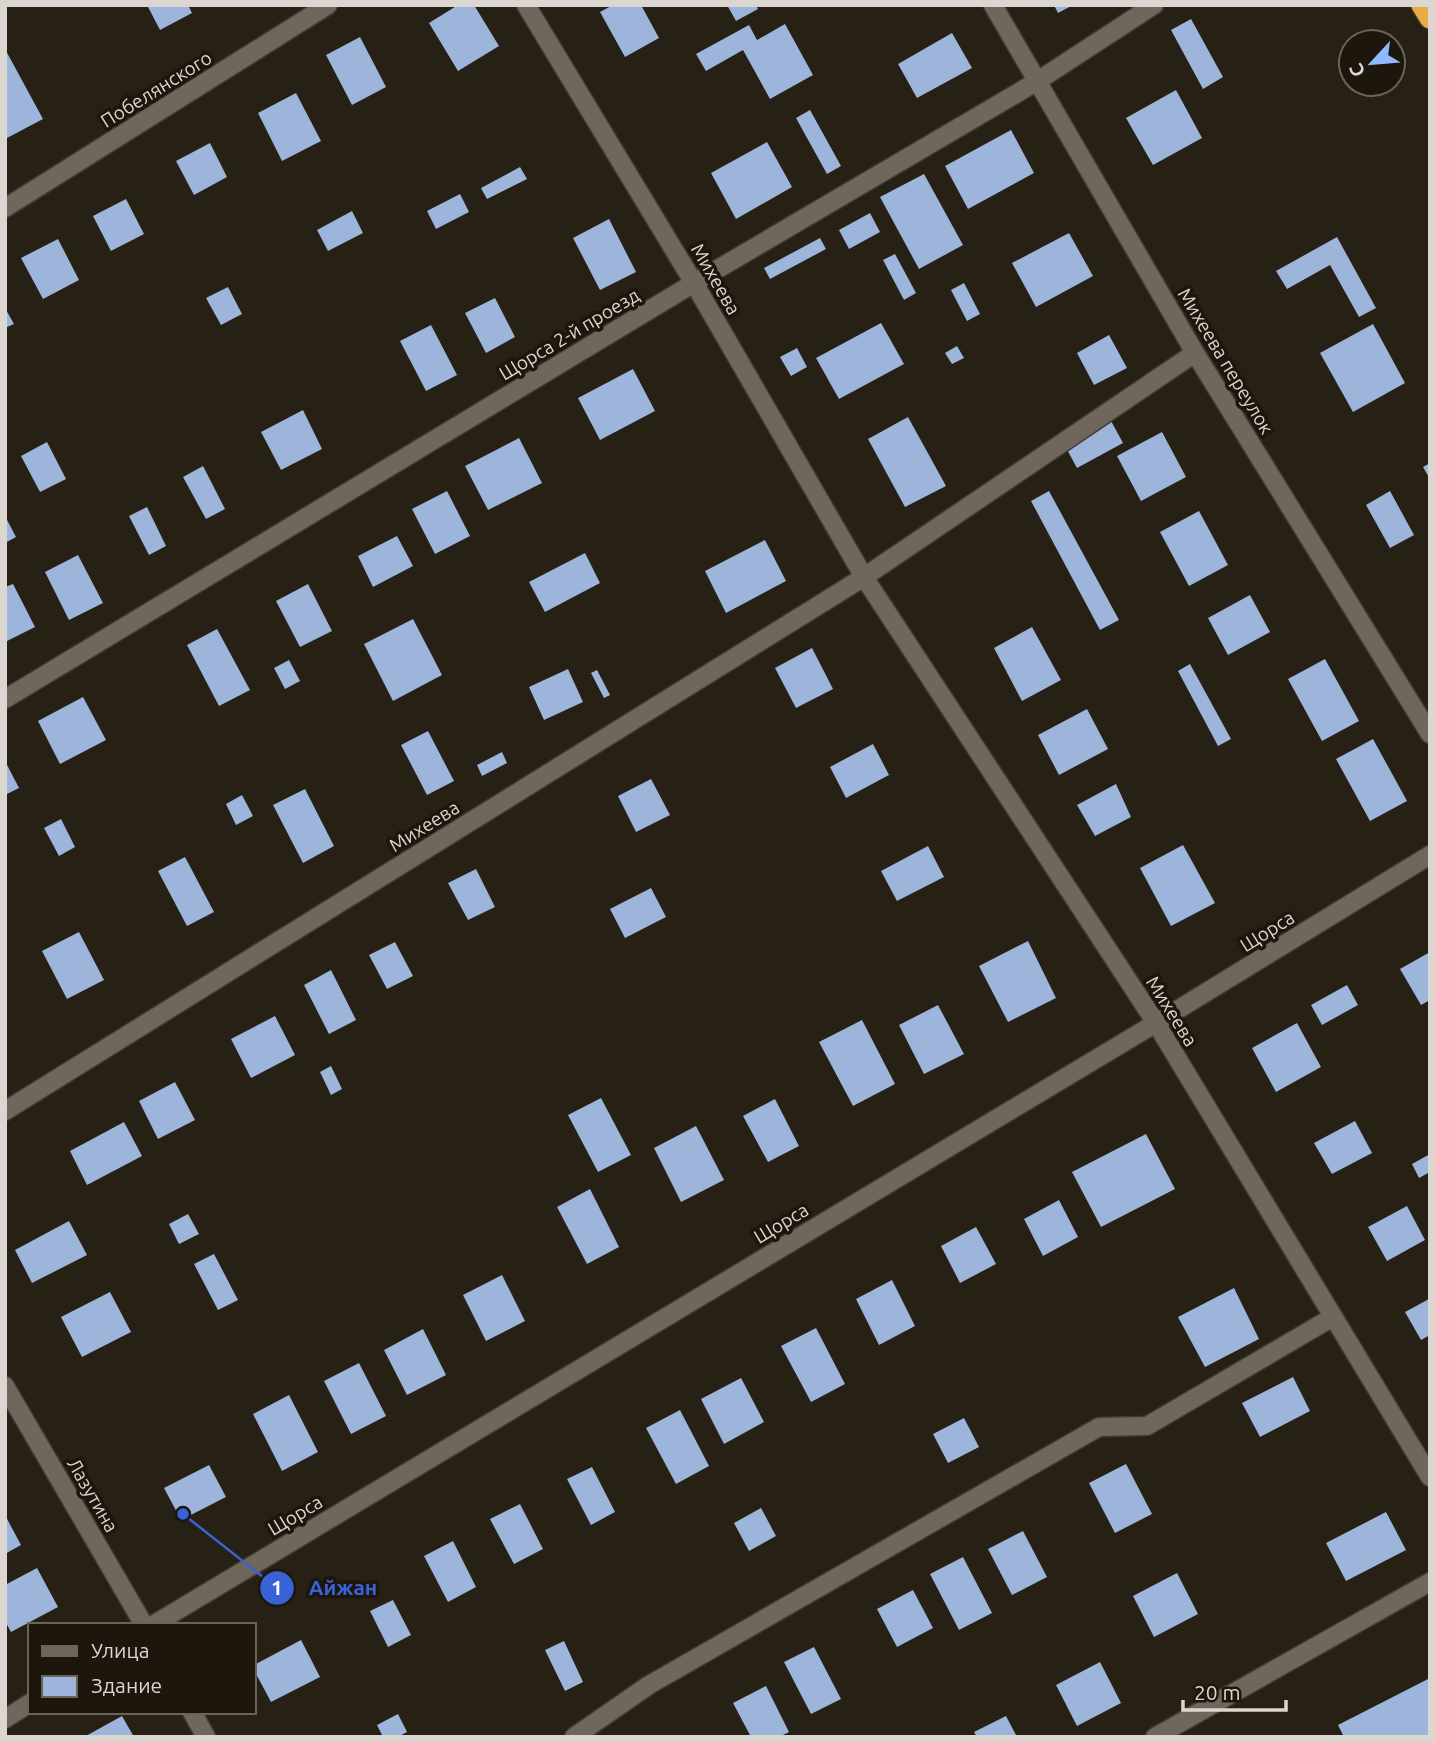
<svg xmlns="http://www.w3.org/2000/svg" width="1435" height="1742" viewBox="0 0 1435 1742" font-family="Ubuntu,sans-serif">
	<rect width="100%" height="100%" fill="#262015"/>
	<g fill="#9db4db">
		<polygon points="147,5 188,5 192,13 160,30"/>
		<polygon points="458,5 474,5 499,46 458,71 429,23"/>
		<polygon points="613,5 641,5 659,38 625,57 600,12"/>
		<polygon points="727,5 756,5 758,9 736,21"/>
		<polygon points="1054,5 1073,5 1058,13"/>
		<polygon points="1191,19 1223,77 1203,89 1171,30"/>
		<polygon points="785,24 813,75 770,99 743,50 706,71 696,54 749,25 757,40"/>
		<polygon points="952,33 972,68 917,98 898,64"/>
		<polygon points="360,37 386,87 352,105 326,55"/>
		<polygon points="5,49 43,119 7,138 5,134"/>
		<polygon points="1176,90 1202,138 1153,165 1126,118"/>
		<polygon points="296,93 321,141 282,161 258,113"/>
		<polygon points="810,110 841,166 827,174 796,118"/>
		<polygon points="1011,130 1034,173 968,209 945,166"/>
		<polygon points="767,142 792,187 736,219 711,173"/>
		<polygon points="210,143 227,177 194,195 176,161"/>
		<polygon points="520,167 527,179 487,199 481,188"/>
		<polygon points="924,174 963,245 919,269 880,197"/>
		<polygon points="460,194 469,212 436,229 427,211"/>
		<polygon points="126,199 144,234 111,251 93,216"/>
		<polygon points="352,211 363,233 328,251 317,230"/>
		<polygon points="870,213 880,232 849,249 839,230"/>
		<polygon points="609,219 636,272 600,290 573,238"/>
		<polygon points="1069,233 1093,276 1036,307 1012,263"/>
		<polygon points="1337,237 1376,308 1359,317 1330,265 1287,289 1276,271"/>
		<polygon points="820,238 826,249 770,279 764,268"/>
		<polygon points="58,239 79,280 43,299 21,258"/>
		<polygon points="895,254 916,293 904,300 883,260"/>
		<polygon points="964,283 980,314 967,321 951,290"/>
		<polygon points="228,287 242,314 221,325 206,298"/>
		<polygon points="495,298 515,337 486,353 465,313"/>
		<polygon points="5,308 14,324 5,328"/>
		<polygon points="881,323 904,364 839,399 816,358"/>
		<polygon points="1373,324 1405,383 1353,412 1320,353"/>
		<polygon points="431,325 457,375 426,391 400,341"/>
		<polygon points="1109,335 1127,368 1094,385 1077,353"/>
		<polygon points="957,346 964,358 952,364 945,353"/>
		<polygon points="797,348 807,367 791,376 780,357"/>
		<polygon points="633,369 655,411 600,440 578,398"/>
		<polygon points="303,410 322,449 281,470 261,432"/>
		<polygon points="908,417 946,486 905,507 868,439"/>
		<polygon points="1110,419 1123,443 1077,468 1064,444"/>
		<polygon points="1162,432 1186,477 1141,501 1117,456"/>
		<polygon points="519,438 542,483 488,510 465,466"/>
		<polygon points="47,442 66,479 40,492 21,456"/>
		<polygon points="1430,463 1430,479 1423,467"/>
		<polygon points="203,466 225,509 206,519 183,477"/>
		<polygon points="447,491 470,536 435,554 412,509"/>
		<polygon points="1049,491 1119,620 1100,630 1031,501"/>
		<polygon points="1390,491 1414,535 1390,548 1366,505"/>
		<polygon points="147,507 166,546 149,555 129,516"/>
		<polygon points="1199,511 1228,565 1189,586 1160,532"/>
		<polygon points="5,516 16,537 5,543"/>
		<polygon points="397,536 413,566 373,587 358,556"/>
		<polygon points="765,540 786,581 726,613 705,571"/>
		<polygon points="585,553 600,583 545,612 529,582"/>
		<polygon points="78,555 103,603 69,620 45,572"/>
		<polygon points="13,584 35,627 5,642 5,587"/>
		<polygon points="308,584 332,631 300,647 276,601"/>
		<polygon points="1250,595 1270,632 1228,655 1208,618"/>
		<polygon points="413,619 442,675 393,701 364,644"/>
		<polygon points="1032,627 1061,680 1022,701 994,648"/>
		<polygon points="217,629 250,690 219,706 187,645"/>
		<polygon points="812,648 833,689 796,708 775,668"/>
		<polygon points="1325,659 1359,721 1322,741 1288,679"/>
		<polygon points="289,660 300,681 285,689 274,668"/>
		<polygon points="1190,664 1231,739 1218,746 1178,671"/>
		<polygon points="568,669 583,702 544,720 529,687"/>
		<polygon points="597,670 610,695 604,698 591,673"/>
		<polygon points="83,697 106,740 60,764 38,721"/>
		<polygon points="1087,709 1108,749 1059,775 1038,735"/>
		<polygon points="428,731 454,781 427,795 401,745"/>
		<polygon points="1373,739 1407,801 1370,821 1336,759"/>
		<polygon points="873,744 889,775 846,798 830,767"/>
		<polygon points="502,752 507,763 482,776 477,765"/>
		<polygon points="5,761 19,788 5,795"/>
		<polygon points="651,779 670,815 636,832 618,796"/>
		<polygon points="1116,784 1131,817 1095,836 1077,805"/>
		<polygon points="305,789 334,846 303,863 273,805"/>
		<polygon points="242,795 253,816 236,825 226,804"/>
		<polygon points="61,819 75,847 59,856 44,828"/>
		<polygon points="1183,845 1215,903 1171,926 1140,868"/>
		<polygon points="928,846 944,877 897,901 881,871"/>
		<polygon points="185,857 214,912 187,926 158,871"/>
		<polygon points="476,869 495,907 468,920 448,883"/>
		<polygon points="651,888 666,917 625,938 610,909"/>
		<polygon points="79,932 104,980 67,999 42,951"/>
		<polygon points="1028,941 1056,998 1008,1022 979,966"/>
		<polygon points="395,942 413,976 387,989 369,955"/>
		<polygon points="1430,952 1430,1000 1421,1005 1400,969"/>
		<polygon points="331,970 356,1020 329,1034 304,985"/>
		<polygon points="1347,985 1358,1005 1322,1025 1311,1005"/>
		<polygon points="938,1005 964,1054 924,1074 899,1025"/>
		<polygon points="275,1016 295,1055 251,1078 231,1039"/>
		<polygon points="862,1020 895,1084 853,1106 819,1042"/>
		<polygon points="1297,1023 1321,1067 1276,1092 1252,1048"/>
		<polygon points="331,1066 342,1089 331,1095 320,1072"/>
		<polygon points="175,1082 195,1120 158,1139 139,1101"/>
		<polygon points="601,1098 631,1155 598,1172 568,1115"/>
		<polygon points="775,1099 799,1146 768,1162 743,1116"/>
		<polygon points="1355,1121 1372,1153 1332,1174 1314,1143"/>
		<polygon points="124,1122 142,1156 87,1185 70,1151"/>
		<polygon points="696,1126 724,1180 681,1202 654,1148"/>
		<polygon points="1146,1134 1175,1189 1101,1227 1072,1172"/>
		<polygon points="1430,1154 1430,1172 1419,1178 1412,1164"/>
		<polygon points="590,1189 619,1247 587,1264 557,1207"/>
		<polygon points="1059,1200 1078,1237 1043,1256 1024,1219"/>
		<polygon points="1407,1206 1425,1240 1387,1261 1368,1227"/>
		<polygon points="188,1214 199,1234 179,1244 169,1224"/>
		<polygon points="69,1221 87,1255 32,1283 15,1250"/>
		<polygon points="976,1227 996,1264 960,1283 941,1246"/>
		<polygon points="214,1254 238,1300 218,1310 194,1264"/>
		<polygon points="502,1275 525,1321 486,1341 463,1295"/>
		<polygon points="892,1280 915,1326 879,1345 856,1299"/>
		<polygon points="1234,1288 1259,1339 1205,1367 1178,1317"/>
		<polygon points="110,1292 131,1332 82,1357 61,1317"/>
		<polygon points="1429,1299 1430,1335 1421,1340 1405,1312"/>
		<polygon points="816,1328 845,1384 811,1402 781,1346"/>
		<polygon points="423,1329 446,1375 407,1395 384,1350"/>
		<polygon points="359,1363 386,1416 351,1434 324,1381"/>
		<polygon points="1293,1377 1310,1411 1260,1437 1242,1403"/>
		<polygon points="741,1378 764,1422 724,1444 701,1399"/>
		<polygon points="289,1395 318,1452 282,1471 253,1414"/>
		<polygon points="680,1410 709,1466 676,1484 646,1428"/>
		<polygon points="964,1418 979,1447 948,1463 933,1434"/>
		<polygon points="1126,1464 1152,1514 1115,1533 1089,1483"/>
		<polygon points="209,1465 226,1497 181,1520 164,1488"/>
		<polygon points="592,1467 615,1512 591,1525 567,1479"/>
		<polygon points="520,1504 543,1549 514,1564 490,1519"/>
		<polygon points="761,1508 776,1536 749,1551 734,1523"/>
		<polygon points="1386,1512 1406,1550 1346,1581 1326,1543"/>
		<polygon points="5,1515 21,1545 5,1554"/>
		<polygon points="1023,1531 1047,1577 1012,1595 988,1549"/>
		<polygon points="453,1541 476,1587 448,1602 424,1556"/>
		<polygon points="963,1557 992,1613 959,1630 930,1574"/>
		<polygon points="37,1568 58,1607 11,1632 5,1621 5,1585"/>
		<polygon points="1177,1573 1198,1614 1154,1637 1133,1596"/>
		<polygon points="913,1590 933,1628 897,1647 877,1609"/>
		<polygon points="393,1600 411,1635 388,1647 370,1611"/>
		<polygon points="301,1640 320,1677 271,1702 254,1670 254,1665"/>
		<polygon points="564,1641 583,1682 565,1691 545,1650"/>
		<polygon points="814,1647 841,1699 811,1714 784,1662"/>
		<polygon points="1100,1662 1121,1703 1077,1726 1056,1685"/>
		<polygon points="1430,1678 1430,1737 1344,1737 1338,1725"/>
		<polygon points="766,1686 789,1732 779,1737 751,1737 733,1703"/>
		<polygon points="398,1714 407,1732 398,1737 383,1737 377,1725"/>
		<polygon points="122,1716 134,1737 84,1737"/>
		<polygon points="1006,1716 1017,1737 977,1737 974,1732"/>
	</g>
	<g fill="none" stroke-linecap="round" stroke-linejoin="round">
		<defs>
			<g id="lane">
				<polyline points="864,577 1195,353"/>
				<polyline points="574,1737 649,1685 1099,1427 1147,1426 1333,1317"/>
			</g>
			<g id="street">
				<polyline points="526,5 694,283 864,577 1156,1023 1430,1477"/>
				<polyline points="993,5 1195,353 1430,734"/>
				<polyline points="5,208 328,5"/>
				<polyline points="5,699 694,283 1036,82 1154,5"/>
				<polyline points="5,1111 864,577"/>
				<polyline points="5,1386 144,1625"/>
				<polyline points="153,1625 1156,1023 1430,855"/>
				<polyline points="192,1712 206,1737"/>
				<polyline points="5,1719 30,1703"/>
				<polyline points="1155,1737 1430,1582"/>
			</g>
			<polyline id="highway" points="1422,5 1430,18"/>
		</defs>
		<use href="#lane" stroke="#403a33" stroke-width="21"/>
		<use href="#street" stroke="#403a33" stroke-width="21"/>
		<use href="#highway" stroke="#403a33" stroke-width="24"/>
		<use href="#lane" stroke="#6f675b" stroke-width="18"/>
		<use href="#street" stroke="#6f675b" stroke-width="18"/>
		<use href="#highway" stroke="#e7ad43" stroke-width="21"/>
	</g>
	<g text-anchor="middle" stroke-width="7" stroke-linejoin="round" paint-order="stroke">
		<g font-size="19" fill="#dbd6cf" stroke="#1d160c">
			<text transform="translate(156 89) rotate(-32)" y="7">Побелянского</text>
			<text transform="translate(716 279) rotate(60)" y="7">Михеева</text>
			<text transform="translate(569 334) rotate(-31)" y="7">Щорса 2-й проезд</text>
			<text transform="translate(1226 361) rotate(59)" y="7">Михеева переулок</text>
			<text transform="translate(424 826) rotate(-32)" y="7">Михеева</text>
			<text transform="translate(1267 931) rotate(-32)" y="7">Щорса</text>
			<text transform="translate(1172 1011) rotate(58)" y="7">Михеева</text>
			<text transform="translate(781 1223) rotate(-31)" y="7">Щорса</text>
			<text transform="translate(93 1495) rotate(60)" y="7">Лазутина</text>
			<text transform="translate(295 1515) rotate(-31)" y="7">Щорса</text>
		</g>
	</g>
	<path fill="none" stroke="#3a62d7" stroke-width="2.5" d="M183 1514L277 1588"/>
	<g fill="#3a62d7" stroke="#1d160c" stroke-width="2.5">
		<circle cx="183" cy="1514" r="7"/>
		<circle cx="277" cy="1588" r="18"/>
	</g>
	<g font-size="21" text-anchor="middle" font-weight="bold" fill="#fff">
		<text x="277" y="1595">1</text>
	</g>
	<g font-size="21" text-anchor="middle" font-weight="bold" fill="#3a62d7" stroke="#1d160c" stroke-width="7" stroke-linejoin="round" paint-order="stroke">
		<text x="343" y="1595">Айжан</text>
	</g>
	<rect width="1435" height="1742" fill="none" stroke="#dbd6cf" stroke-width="14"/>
	<rect x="28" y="1623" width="228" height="91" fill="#1d160c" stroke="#69635a" stroke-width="2"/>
	<rect x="42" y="1646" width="35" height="10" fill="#6f675b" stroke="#69635a" stroke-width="2"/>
	<text x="91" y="1658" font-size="21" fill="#dbd6cf">Улица</text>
	<rect x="42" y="1676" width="35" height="21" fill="#9db4db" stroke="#69635a" stroke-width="2"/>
	<text x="91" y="1693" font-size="21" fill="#dbd6cf">Здание</text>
	<g transform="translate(1372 63) rotate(244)"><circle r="33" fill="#1d160c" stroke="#69635a" stroke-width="2"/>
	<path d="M0-5L12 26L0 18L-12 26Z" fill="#90b8fd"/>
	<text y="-10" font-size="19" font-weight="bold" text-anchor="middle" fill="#dbd6cf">С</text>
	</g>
	<path d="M1183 1700v10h103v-10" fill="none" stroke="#dbd6cf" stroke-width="3.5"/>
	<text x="1194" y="1700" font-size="21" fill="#dbd6cf" stroke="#1d160c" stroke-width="5" paint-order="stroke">20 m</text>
</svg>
